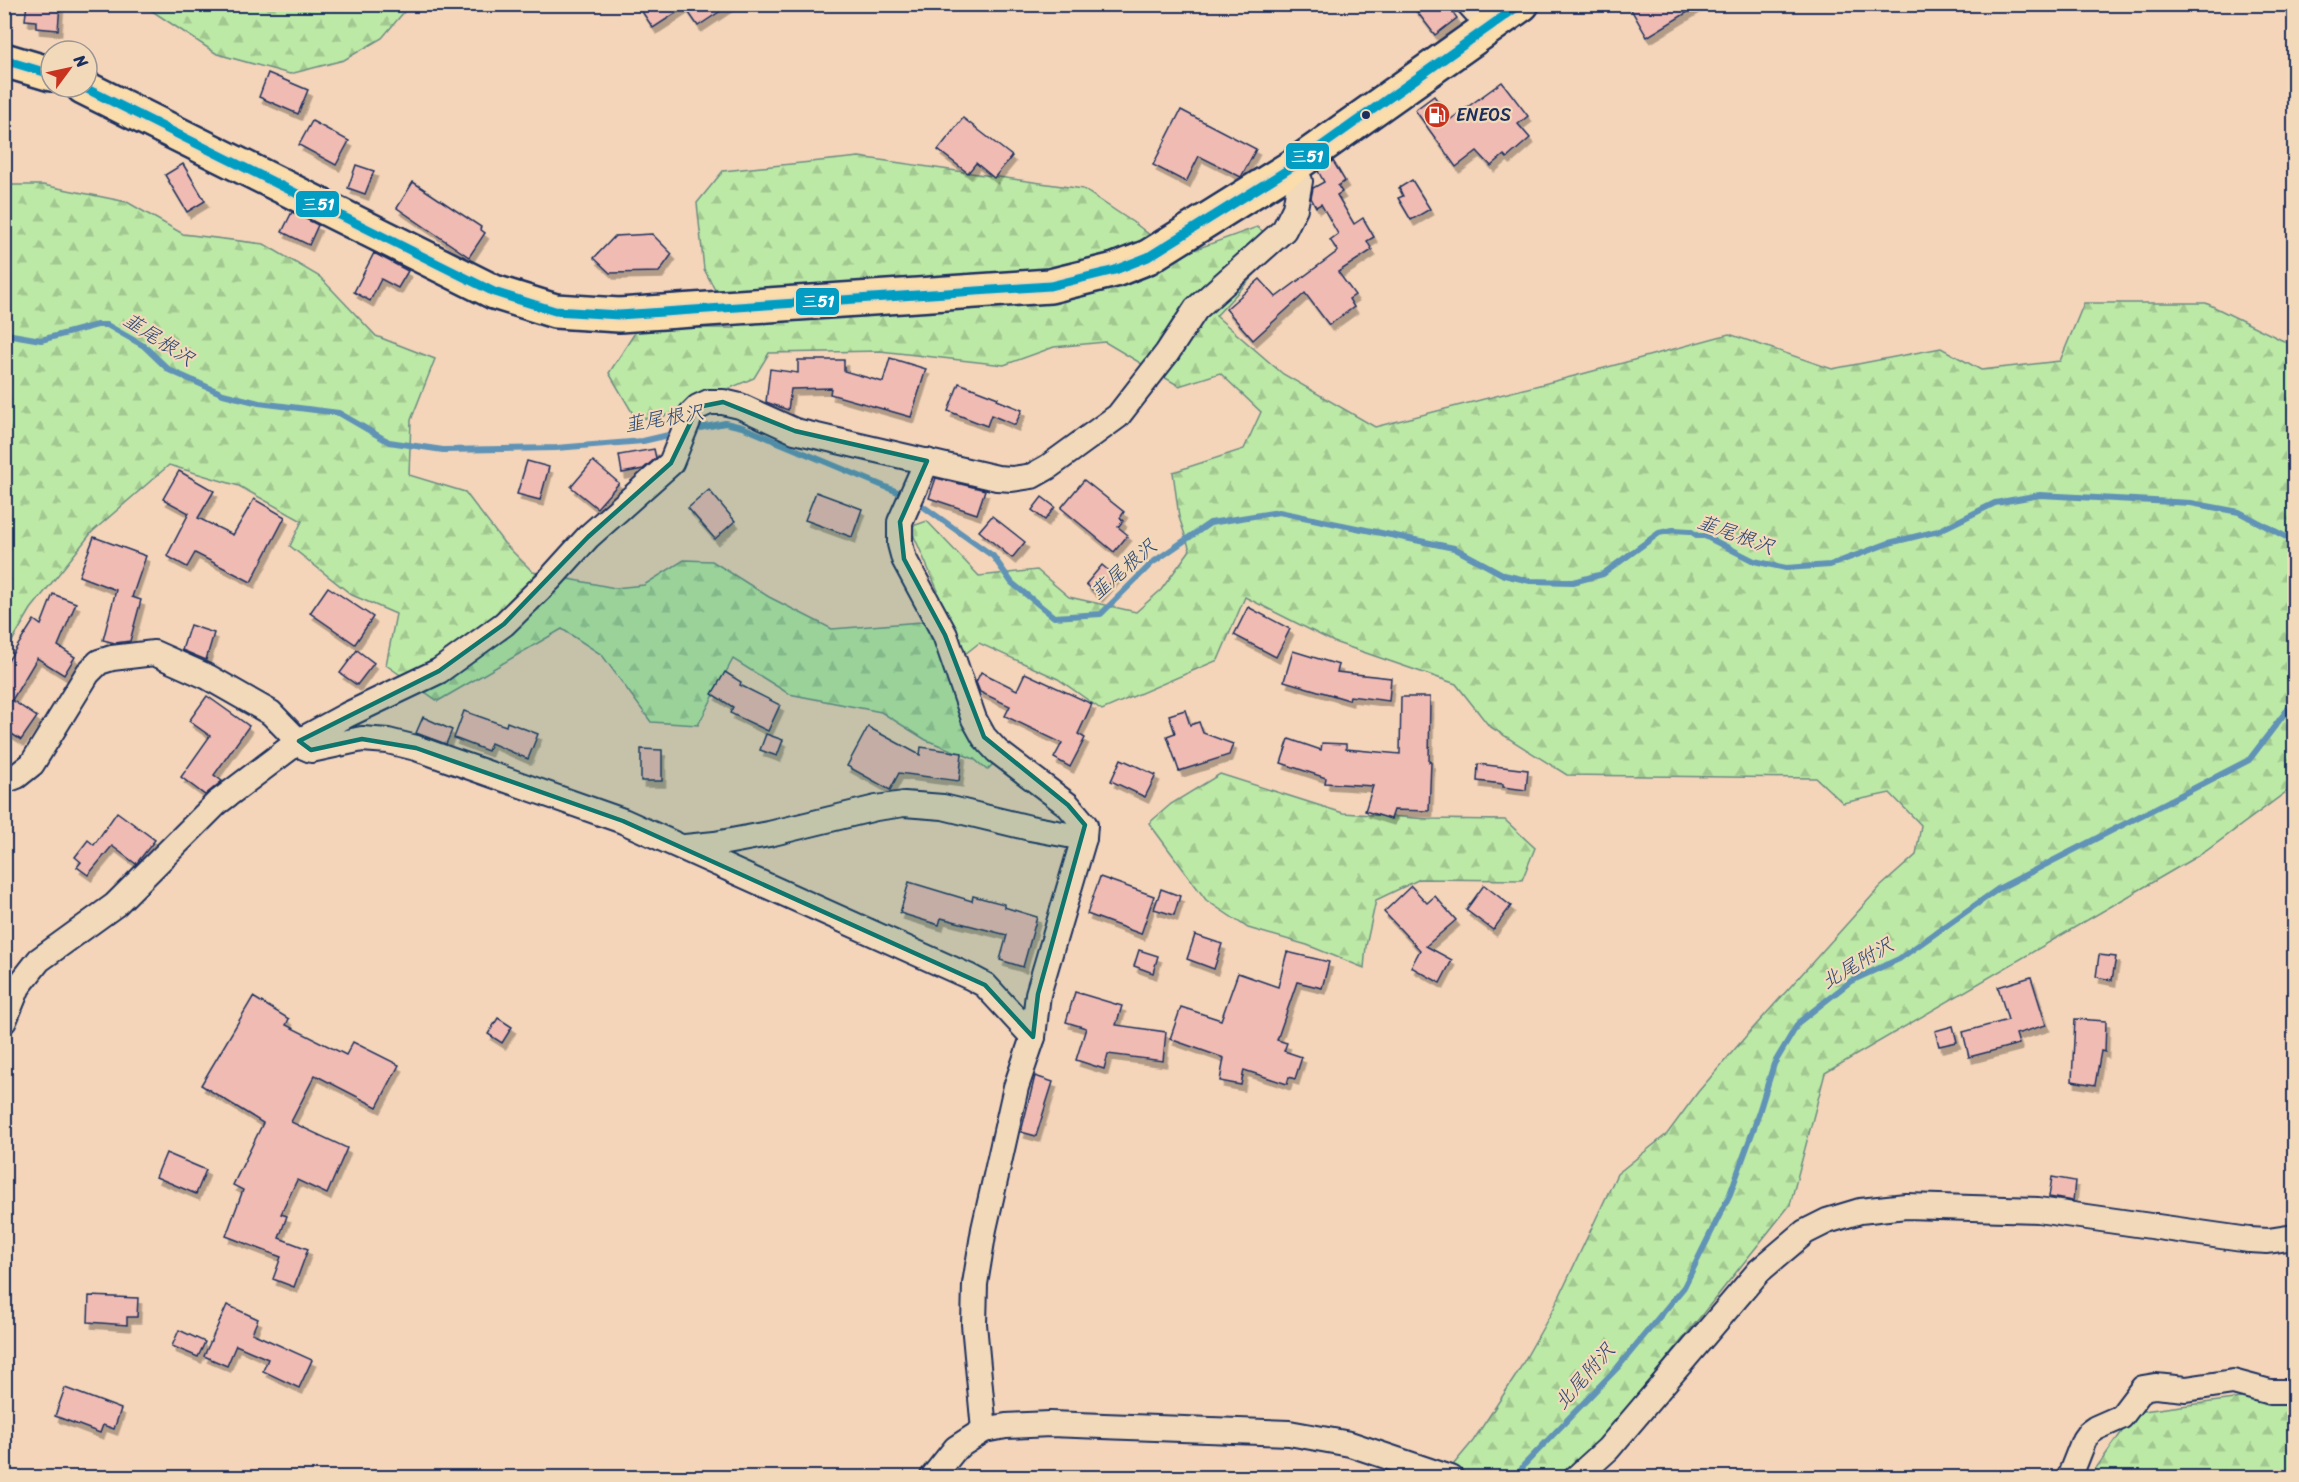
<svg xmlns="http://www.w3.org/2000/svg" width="2299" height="1482" viewBox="0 0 2299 1482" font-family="Sriracha,'Klee One',sans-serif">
	<defs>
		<pattern id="forest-firs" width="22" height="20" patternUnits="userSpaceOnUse" patternTransform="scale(1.5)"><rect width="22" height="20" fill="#bde9a6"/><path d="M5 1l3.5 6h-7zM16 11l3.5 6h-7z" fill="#a2c891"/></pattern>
		<filter id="shadow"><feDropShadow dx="3.5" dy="6" stdDeviation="0" flood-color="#0004"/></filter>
	</defs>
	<rect width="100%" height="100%" fill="#f4d5b9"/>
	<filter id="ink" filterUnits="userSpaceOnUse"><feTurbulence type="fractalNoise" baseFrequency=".0167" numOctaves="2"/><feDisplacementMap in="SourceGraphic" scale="12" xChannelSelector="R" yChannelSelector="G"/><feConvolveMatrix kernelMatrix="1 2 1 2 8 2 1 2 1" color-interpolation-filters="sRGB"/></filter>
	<g filter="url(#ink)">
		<g fill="url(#forest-firs)" stroke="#6c8c82" stroke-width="1.5">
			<polygon points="404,5 404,12 382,38 344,60 290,74 217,54 143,5"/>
			<polygon points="859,157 1083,189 1137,225 1177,256 1257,227 1282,245 1216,316 1283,374 1375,427 1586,373 1729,334 1832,369 1941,348 1981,370 2060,361 2084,303 2206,303 2294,346 2294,786 2206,851 1825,1073 1790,1205 1572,1477 1443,1477 1473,1441 1515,1377 1554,1308 1617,1174 1667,1134 1698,1092 1747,1035 1880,887 1916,855 1921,825 1890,793 1843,803 1816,778 1567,775 1489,726 1456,684 1334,642 1245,597 1218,660 1102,710 1058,679 979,643 946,669 993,764 987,770 974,759 926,740 881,712 789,694 733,659 698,725 651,722 602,655 562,629 438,701 386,665 396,614 352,595 290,546 302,521 239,486 169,465 92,532 31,609 5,653 5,185 43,185 127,202 183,234 264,244 320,277 376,336 435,359 411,420 409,475 465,492 504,543 533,572 615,588 644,585 684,560 712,561 769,597 832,629 921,622 938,591 910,527 927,521 979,576 1037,570 1069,597 1136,612 1161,590 1190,550 1179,517 1173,472 1244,449 1261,412 1220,373 1179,386 1105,342 1054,347 1004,365 880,351 769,353 754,378 662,417 636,419 609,373 638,328 735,328 704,269 697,203 723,171"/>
			<polygon points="1220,774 1343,813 1429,819 1505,820 1535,848 1522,880 1420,879 1376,900 1366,946 1364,968 1307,945 1248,928 1206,900 1149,823 1171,804"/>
			<polygon points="2294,1391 2294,1477 2089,1478 2136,1412"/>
		</g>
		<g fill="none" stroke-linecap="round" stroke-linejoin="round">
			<g stroke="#6093b6" stroke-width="6">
				<polyline points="4,332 12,335 41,340 97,325 107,325 144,346 169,370 223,394 259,403 339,413 389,442 443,450 556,448 643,441 677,433"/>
				<polyline points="690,430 725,423 742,427 905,495"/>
				<polyline points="914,500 993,556 1012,583 1054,617 1101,614 1152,563 1210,523 1279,512 1454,548 1504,575 1530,581 1573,582 1603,574 1659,533 1673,530 1690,531 1698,536 1705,536 1754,561 1786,568 1830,565 1889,543 1938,531 1995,503 2040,495 2191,503 2239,512 2294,541"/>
				<polyline points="1517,1478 1524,1465 1618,1367 1684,1287 1730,1194 1755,1125 1774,1064 1799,1022 1851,981 1899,959 1998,889 2249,760 2294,701"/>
			</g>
		</g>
		<g fill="#f0bbb2" stroke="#1b2f5e" stroke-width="1.5" filter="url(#shadow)">
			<polygon points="27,4 60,4 58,30 36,28 36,21 25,20"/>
			<polygon points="637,4 731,4 698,26 685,7 653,28"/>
			<polygon points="1411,4 1447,4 1457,18 1435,35"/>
			<polygon points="1628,4 1701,4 1647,37"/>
			<polygon points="268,73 308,90 298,114 259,97"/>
			<polygon points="1502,82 1528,116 1518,124 1530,138 1507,158 1504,155 1491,166 1477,151 1456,167 1415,110 1434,96 1451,119"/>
			<polygon points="1181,110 1256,149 1241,177 1199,156 1186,182 1153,165"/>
			<polygon points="963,118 1012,156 994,178 976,163 968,173 938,150"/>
			<polygon points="312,121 349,141 336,165 299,145"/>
			<polygon points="1333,161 1345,181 1338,186 1342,192 1337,195 1354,224 1363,218 1374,237 1367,241 1372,250 1338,272 1355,295 1349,299 1354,307 1329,325 1305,293 1253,340 1226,309 1260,279 1276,297 1338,251 1330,240 1338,234 1321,204 1316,207 1311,198 1313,188 1324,182 1318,171"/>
			<polygon points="183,164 205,201 187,212 165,175"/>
			<polygon points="356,165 374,171 365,194 348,188"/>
			<polygon points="1412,180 1430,209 1411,220 1398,198 1403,196 1399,188"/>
			<polygon points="413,182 481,227 480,229 485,233 469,257 397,208"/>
			<polygon points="292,212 318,225 309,245 282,232"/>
			<polygon points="652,234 672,254 659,272 610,273 594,258 615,236"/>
			<polygon points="374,253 408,271 398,288 381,279 370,301 354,292"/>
			<polygon points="890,358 926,369 911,417 830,394 831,388 791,389 788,410 766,402 770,369 798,373 798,360 844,360 844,371 883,382"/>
			<polygon points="959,383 998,398 997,400 1022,410 1015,425 991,415 987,426 948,411"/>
			<polygon points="654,449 656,458 643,469 622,473 619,455"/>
			<polygon points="527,461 549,467 540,500 517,494"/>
			<polygon points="593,461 619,483 597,508 571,487"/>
			<polygon points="179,471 214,491 198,518 233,535 254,499 285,517 251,582 195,553 187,567 167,556 189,513 163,499"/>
			<polygon points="936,478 985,490 977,514 929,498"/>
			<polygon points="1084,480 1124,512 1120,518 1123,521 1118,527 1128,535 1114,552 1061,508"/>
			<polygon points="709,490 735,521 715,539 688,508"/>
			<polygon points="816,492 862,509 852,537 805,520"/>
			<polygon points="1042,497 1055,507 1045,520 1032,510"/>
			<polygon points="992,516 1025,542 1012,558 979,531"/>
			<polygon points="94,537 146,556 132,597 141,600 130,641 115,643 103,640 116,590 79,576"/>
			<polygon points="1102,565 1116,577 1099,596 1086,584"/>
			<polygon points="328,587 373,617 355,644 310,613"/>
			<polygon points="53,594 76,603 58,646 75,657 64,675 37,658 12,700 37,717 21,740 4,729 4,667 34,620 41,625"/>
			<polygon points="1248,607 1290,629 1276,657 1234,635"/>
			<polygon points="190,625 214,633 206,660 182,650"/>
			<polygon points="357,650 374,663 357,685 340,673"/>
			<polygon points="1293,651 1339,665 1337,672 1391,678 1389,701 1350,696 1349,700 1284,681"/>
			<polygon points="725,672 741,682 740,685 780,705 768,731 730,713 733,707 712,694"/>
			<polygon points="981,672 1017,690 1025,673 1092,704 1078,734 1085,738 1070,767 1054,758 1062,743 1005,716 1010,706 980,692 976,682"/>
			<polygon points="207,696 249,726 214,775 222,781 205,795 181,777 210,736 189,721"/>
			<polygon points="1401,697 1430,697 1429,762 1431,762 1429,811 1394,810 1391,819 1365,811 1373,786 1325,783 1326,778 1281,763 1289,739 1321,750 1322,743 1346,744 1346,749 1400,754"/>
			<polygon points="1185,710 1190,725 1199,722 1203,733 1233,744 1229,755 1179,771 1167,736 1175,733 1169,715"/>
			<polygon points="464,711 506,726 507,722 538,734 528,759 491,743 488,751 454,738"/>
			<polygon points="423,717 452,730 446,744 416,733"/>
			<polygon points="868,727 920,755 921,747 962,753 959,781 899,773 890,790 847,766"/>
			<polygon points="766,734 783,740 777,756 760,750"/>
			<polygon points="641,749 662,750 662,781 641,781"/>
			<polygon points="1121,759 1156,775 1145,797 1111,781"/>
			<polygon points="1478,764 1528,770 1526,790 1503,787 1503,784 1477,781"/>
			<polygon points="117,812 155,840 136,864 112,846 88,875 77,867 81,862 75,857 88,840 94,845"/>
			<polygon points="1100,877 1154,896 1141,934 1087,914"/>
			<polygon points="909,882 972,901 973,896 1004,904 1004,907 1037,917 1023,967 1000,960 1007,935 941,918 939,925 900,913"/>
			<polygon points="1484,885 1511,906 1493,930 1466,910"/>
			<polygon points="1411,886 1427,903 1435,896 1456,920 1426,946 1452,960 1440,983 1411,967 1420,950 1384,912"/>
			<polygon points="1161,889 1180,896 1174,915 1154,909"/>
			<polygon points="1195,935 1222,944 1214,969 1187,959"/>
			<polygon points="1139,950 1158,956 1153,973 1134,966"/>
			<polygon points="1287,952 1329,962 1322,988 1297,982 1277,1040 1287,1043 1284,1051 1302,1057 1295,1079 1289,1077 1287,1084 1244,1070 1241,1085 1220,1081 1224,1058 1170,1039 1181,1007 1221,1020 1238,973 1278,987"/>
			<polygon points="2099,955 2116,957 2112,980 2096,977"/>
			<polygon points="2031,977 2046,1025 2016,1034 2019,1044 1969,1057 1963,1032 2008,1020 1998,987"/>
			<polygon points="1075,992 1122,1006 1116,1025 1166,1032 1163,1061 1108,1054 1104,1069 1076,1060 1086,1028 1066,1022"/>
			<polygon points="253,997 289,1019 286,1025 346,1055 353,1042 399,1065 377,1107 315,1075 291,1122 347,1148 327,1194 297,1180 281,1214 287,1216 279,1238 308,1249 294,1287 273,1279 281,1257 226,1236 243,1190 233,1185 263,1123 201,1085"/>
			<polygon points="498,1018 512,1027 502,1043 488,1034"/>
			<polygon points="2075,1019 2106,1021 2105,1052 2101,1051 2095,1085 2072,1081"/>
			<polygon points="1953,1026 1957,1042 1939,1046 1935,1031"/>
			<polygon points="1035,1076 1053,1082 1036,1136 1021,1132"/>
			<polygon points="166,1153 206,1170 196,1194 156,1177"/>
			<polygon points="2052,1177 2075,1181 2073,1201 2049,1197"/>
			<polygon points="89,1296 138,1298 137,1317 127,1317 127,1325 88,1322"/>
			<polygon points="227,1305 258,1319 252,1333 312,1360 299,1388 263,1371 268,1359 236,1345 227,1366 204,1356"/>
			<polygon points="179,1330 205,1342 198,1357 172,1346"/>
			<polygon points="65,1388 121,1409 114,1429 103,1425 100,1433 55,1416"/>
		</g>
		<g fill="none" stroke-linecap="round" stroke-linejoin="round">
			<defs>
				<g id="minor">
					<polyline points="1469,4 1490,27"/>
					<polyline points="927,461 900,522 900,544 904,559 945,635 974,719 984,737 997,751 1068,805 1085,825 1084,838 1038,994 1033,1037 1016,1087 984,1229 975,1284 974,1324 984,1430"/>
					<polyline points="4,781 17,776 32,764 88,673 99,662 112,658 154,653 208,677 271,713 304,747 311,750 362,739 388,741 416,748 623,821 970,977 985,985 1033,1037"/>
					<polyline points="685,847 715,844 769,834 876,808 904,804 943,807 1030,828 1084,838"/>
					<polyline points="4,1021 18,987 39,960 115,905 217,803 299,741 347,715 439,671 504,624 550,579 588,537 671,463 691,414 698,407 709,402 723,402 740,406 795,431 997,478 1012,479 1032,476 1048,467 1118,416 1167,353 1196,309 1284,230 1295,208 1300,181 1292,167"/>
					<polyline points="932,1478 956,1448 984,1430 1006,1426 1050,1424 1289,1433 1350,1444 1451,1478"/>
					<polyline points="1576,1478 1608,1449 1759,1271 1805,1232 1827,1221 1860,1211 1906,1206 2038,1210 2249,1240 2268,1241 2294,1237"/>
					<polyline points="2069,1478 2084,1440 2089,1433 2096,1428 2121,1417 2143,1388 2155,1386 2186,1389 2233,1382 2270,1392 2294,1392"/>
				</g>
				<g id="trunk">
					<polyline points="4,60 51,74"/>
					<polyline points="83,87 494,292 555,311 619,315 1050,286 1115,270 1148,257 1292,167 1522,4"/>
				</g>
			</defs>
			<use href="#minor" stroke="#1b2f5e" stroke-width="28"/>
			<use href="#trunk" stroke="#1b2f5e" stroke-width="38"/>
			<use href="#minor" stroke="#f1d9b9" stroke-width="24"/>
			<use href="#trunk" stroke="#faddab" stroke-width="33"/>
			<defs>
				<g id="bus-1">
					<polyline points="4,60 51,74"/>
					<polyline points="83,87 494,292 555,311 619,315 1050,286 1115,270 1148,257 1292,167 1521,4"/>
				</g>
			</defs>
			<use href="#bus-1" stroke="#f1d9b9" stroke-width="14"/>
			<use href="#bus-1" stroke="#039dc3" stroke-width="9"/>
		</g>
	</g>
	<path fill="#0f766e" fill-opacity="0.2" stroke="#0f766e" stroke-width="4.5" stroke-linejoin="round" d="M 723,402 L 795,431 L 927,461 L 900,522 L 904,559 L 945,635 L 984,737 L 1068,805 L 1085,825 L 1038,994 L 1033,1037 L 985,985 L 623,821 L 416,748 L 362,739 L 311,750 L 299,741 L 439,671 L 504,624 L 588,537 L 671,463 L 698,407 Z"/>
	<defs>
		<symbol id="fuel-disc" viewBox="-11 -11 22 22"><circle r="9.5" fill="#c8321e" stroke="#f1d9b9"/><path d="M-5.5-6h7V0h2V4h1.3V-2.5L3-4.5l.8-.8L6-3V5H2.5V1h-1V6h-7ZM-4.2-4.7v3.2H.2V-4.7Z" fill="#fff"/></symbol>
	</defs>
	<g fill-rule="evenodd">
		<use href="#fuel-disc" x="1422" y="100" width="30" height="30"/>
	</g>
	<circle fill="#1b2f5e" stroke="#f1d9b9" stroke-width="2" cx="1366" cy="115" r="5"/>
	<g text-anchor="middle" stroke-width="4.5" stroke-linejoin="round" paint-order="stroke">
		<g font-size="18" fill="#1b2f5e" stroke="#f1d9b9" text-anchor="start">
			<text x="1456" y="121">ENEOS</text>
		</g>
		<g font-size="20" font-style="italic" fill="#2c4874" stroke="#f1d9b9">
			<text transform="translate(159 339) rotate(33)" y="7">韮尾根沢</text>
			<text transform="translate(664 418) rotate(-10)" y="7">韮尾根沢</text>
			<text transform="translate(1736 534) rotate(20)" y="7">韮尾根沢</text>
			<text transform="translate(1123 569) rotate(-41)" y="7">韮尾根沢</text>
			<text transform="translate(1857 963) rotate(-31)" y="7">北尾附沢</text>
			<text transform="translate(1584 1376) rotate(-49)" y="7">北尾附沢</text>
		</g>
	</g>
	<g stroke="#f1d9b9" stroke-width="2">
		<rect x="1285" y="142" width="45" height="28" rx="6" fill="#039dc3"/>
		<rect x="295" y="190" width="45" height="28" rx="6" fill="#039dc3"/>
		<rect x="795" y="287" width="45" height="29" rx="6" fill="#039dc3"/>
	</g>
	<g font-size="16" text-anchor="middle" font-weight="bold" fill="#fff">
		<text x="1307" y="162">三51</text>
		<text x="318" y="210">三51</text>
		<text x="818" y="307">三51</text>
	</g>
	<rect width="2299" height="1482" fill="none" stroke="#f1d9b9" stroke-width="24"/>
	<rect x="12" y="12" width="2275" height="1458" fill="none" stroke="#1b2f5e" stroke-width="2" filter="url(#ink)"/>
	<g transform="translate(69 69) rotate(57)"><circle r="28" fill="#f1d9b9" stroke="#9b9595" stroke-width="1.5"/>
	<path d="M0-4.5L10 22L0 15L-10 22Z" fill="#c8321e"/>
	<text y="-9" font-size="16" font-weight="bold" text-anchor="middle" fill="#1b2f5e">N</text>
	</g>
</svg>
